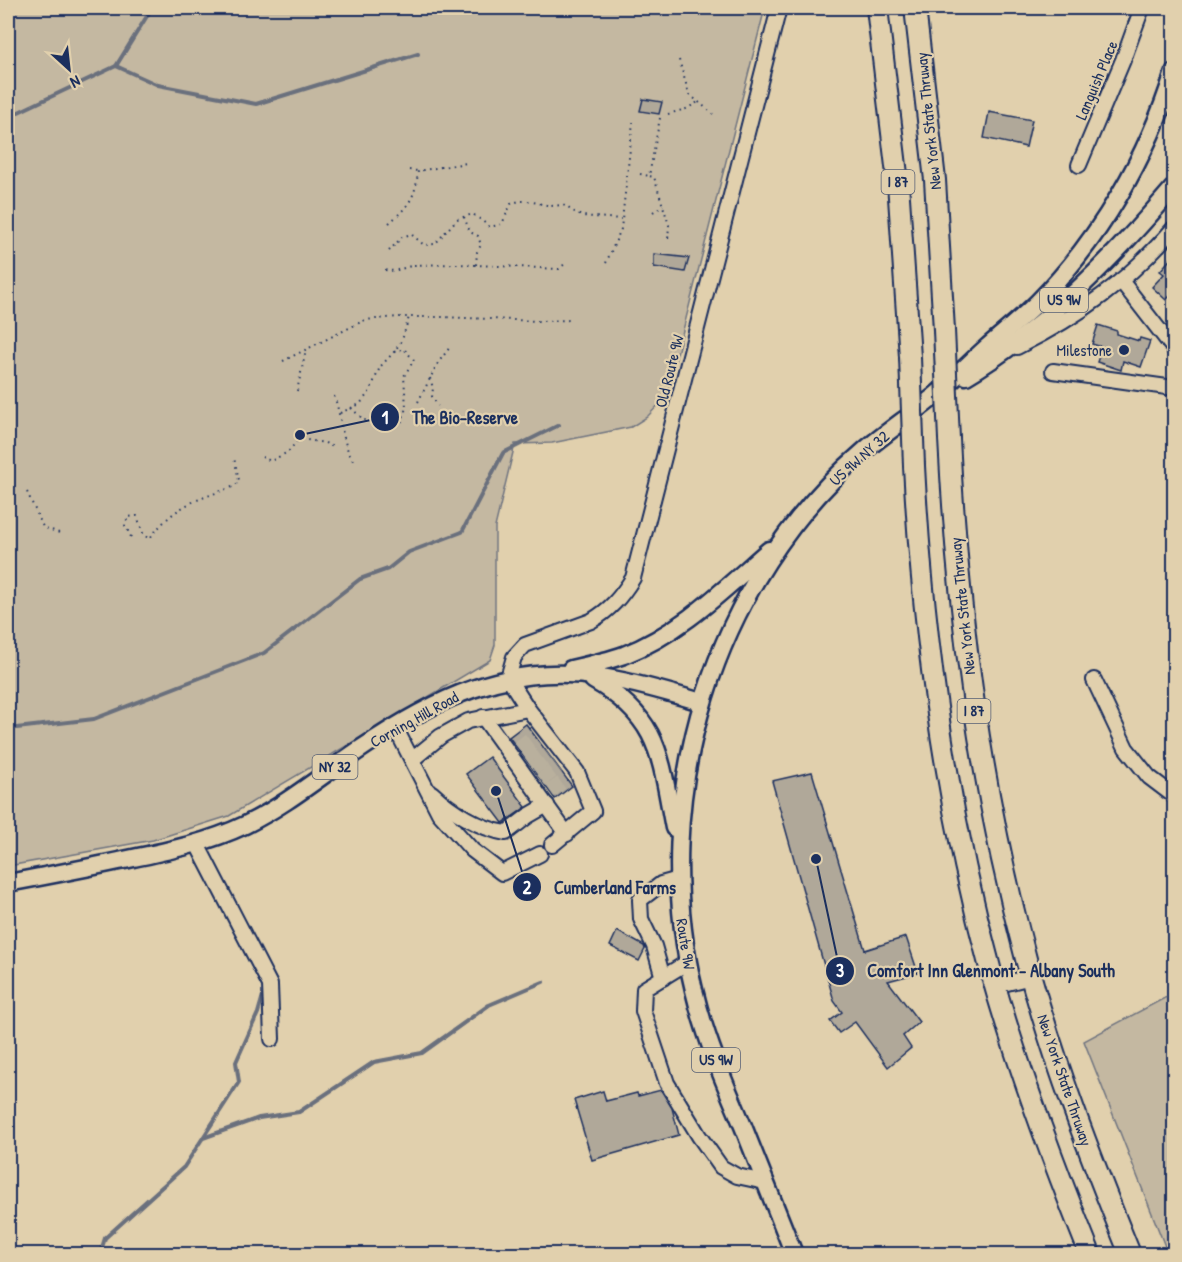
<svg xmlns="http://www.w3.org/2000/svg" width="1182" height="1262" viewBox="0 0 1182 1262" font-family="'Patrick Hand',sans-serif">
	<rect width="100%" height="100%" fill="#e1d0ad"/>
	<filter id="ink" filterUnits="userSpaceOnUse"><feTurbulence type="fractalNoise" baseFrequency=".0167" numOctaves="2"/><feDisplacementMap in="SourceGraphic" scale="12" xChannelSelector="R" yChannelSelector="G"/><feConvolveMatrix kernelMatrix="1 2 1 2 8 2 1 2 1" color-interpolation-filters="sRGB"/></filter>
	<g filter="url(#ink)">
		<g fill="#c4b8a1" stroke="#707480" stroke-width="1.5">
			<polygon points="8,8 765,8 666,397 647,417 631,427 552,443 515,444 495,527 495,645 490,660 229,816 153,840 8,866"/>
			<polygon points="1174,993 1174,1254 1168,1254 1084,1041"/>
		</g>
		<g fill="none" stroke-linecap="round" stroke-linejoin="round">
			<g stroke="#6a6f7d" stroke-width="4">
				<polyline points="116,66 158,85 256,104 418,54"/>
				<polyline points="8,117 116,66 152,8"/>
				<polyline points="8,729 94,719 264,653 360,579 388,569 409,552 462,532 503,453 559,425"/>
				<polyline points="203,1138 259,1118 299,1112 374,1062 422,1053 489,1005 543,982"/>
				<polyline points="100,1254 105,1238 184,1167 239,1082 236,1062 258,1013 264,992"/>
			</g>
		</g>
		<g fill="#b0a899" stroke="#1b2f5e" stroke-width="1.5">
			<polygon points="643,99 662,102 659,114 640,111"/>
			<polygon points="989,112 1032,120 1026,147 984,138"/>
			<polygon points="654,254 689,258 685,272 654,267"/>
			<polygon points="1174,255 1174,300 1170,296 1166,300 1152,287 1164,274 1160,271"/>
			<polygon points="1098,325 1117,331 1117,334 1139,341 1140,338 1150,341 1141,367 1123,361 1121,370 1097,362 1102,347 1092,344"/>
			<polygon points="526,724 572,786 555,799 509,737"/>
			<polygon points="489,757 526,807 503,823 466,774"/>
			<polygon points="812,772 865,950 906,937 918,973 888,981 919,1022 903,1036 911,1048 888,1067 855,1022 839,1033 830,1021 842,1012 834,1001 772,781"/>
			<polygon points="617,931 644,946 645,949 639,961 610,946"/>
			<polygon points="661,1090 672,1108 679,1135 592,1160 574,1100 603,1091 606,1101 637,1093 638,1096"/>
		</g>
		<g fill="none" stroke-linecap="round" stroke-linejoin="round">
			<g stroke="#b9b09d" stroke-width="14" stroke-dasharray="14 7" stroke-linecap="butt">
				<polyline points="518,748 534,736"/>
				<polyline points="525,758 542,746"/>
				<polyline points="533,769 550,756"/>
				<polyline points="541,780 558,767"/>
				<polyline points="550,791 567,779"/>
			</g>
			<defs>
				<g id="minor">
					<polyline points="1079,165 1123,60 1142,8"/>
					<polyline points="1122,282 1174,349"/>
					<path d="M 1017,347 C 1081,315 1127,282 1174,228"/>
					<polyline points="1053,371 1174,388"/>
					<polyline points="1094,680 1126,748 1149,777 1174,796"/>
					<polyline points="483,717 567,834"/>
					<polyline points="395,727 439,813 472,850 502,873 540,854"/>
					<polyline points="413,759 441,736 468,721 528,709"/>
					<path d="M 432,793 C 451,811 480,829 506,833 L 528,816 L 547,805"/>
					<polyline points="197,844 270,985 272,1039"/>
					<path d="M 552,845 L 593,811 L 577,772 L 528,709 L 508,678 L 514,657 L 525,645 L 591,621 C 610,610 621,597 633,578 L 779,8"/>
					<polyline points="688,962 644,989 643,1011 667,1083 699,1136 721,1167 737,1176 765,1182"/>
					<polyline points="663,978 654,946 641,919 640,900 661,884 679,879"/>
					<polyline points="995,986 1031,977"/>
				</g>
				<g id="major">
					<path d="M 966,376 C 1044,330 1115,256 1174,187"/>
					<path d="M 571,669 C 589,665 607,661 624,655 C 681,633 724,589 769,550"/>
					<path d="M 593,680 C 661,719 660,757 674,828"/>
					<path d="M 8,883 C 45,876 82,869 119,861 C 162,852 205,844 245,825 C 286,805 322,775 359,750 C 434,699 508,662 601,677 C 635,682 669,693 702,702"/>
					<path d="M 794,1254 C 777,1212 760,1169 743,1126 C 724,1082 705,1037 694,990 C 647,797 713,579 865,450 C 888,431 913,414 936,395 C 953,380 969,363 986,348 C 1004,332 1022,318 1038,302 C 1100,239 1148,156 1174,72"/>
				</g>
				<g id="highway">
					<polyline points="877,8 898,183 910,357"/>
					<polyline points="915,8 935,180 944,330"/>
					<path d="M 949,439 C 958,618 980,786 1026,959 C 1053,1060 1091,1158 1130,1254"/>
					<path d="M 914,466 C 923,638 946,807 991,972 C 1018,1069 1053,1162 1090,1254"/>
				</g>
			</defs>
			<use href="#minor" stroke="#1b2f5e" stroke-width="18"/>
			<use href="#major" stroke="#1b2f5e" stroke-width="21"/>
			<use href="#highway" stroke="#1b2f5e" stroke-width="24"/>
			<g stroke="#1b2f5e" stroke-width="2" stroke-dasharray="1.5 4.5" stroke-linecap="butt">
				<polyline points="679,60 689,94 713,114"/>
				<polyline points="668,114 686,109 698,102"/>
				<polyline points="660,118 649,176 654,177 669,225 668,240"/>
				<polyline points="409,170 418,171"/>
				<polyline points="640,174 649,176"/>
				<polyline points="653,212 663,205"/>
				<polyline points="464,217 470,232 478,236 481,245 477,252 476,265"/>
				<path d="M 389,223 C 409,206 416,197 418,171 L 466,163"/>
				<polyline points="389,251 402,237 411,234 424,245 435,244 457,219 473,214 490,227 502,224 511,204 519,201 528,201 551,206 563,205 581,216 621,219"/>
				<polyline points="606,263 621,229 633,122"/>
				<polyline points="385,270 394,271 414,265 456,264 559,269 567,262"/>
				<polyline points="394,352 404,349 414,360 404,376 406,407 402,422"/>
				<polyline points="283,361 365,320 398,317 443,317 540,321 572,320"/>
				<polyline points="430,378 433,388 432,397 438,406"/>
				<polyline points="297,391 306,350"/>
				<path d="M 334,396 C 342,417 341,443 354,462"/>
				<polyline points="418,402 438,363 450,347"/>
				<polyline points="351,408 364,420 384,425"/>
				<polyline points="340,413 360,404 370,391 380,367 394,352 402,340 409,317"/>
				<polyline points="262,457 271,461 288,452 303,434 307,440 325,443 335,448"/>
				<polyline points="27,492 43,527 62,534"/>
				<path d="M 131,537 L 125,525 L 128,517 L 137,516 L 144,536 L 150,538 C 177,503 195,501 235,486 L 239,480 L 234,458"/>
			</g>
			<use href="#minor" stroke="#e1d0ad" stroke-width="14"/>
			<use href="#major" stroke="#e1d0ad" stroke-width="16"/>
			<use href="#highway" stroke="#e1d0ad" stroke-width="20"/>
			<defs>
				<g id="highway-bridge">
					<polyline points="944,330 949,439"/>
					<polyline points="910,357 914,466"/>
				</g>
			</defs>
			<use href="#highway-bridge" stroke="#1b2f5e" stroke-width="24" stroke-linecap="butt"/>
			<use href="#highway-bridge" stroke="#e1d0ad" stroke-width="20"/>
		</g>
	</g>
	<circle fill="#1b2f5e" stroke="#e1d0ad" stroke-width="2" cx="1124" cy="350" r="6"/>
	<g text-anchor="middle" stroke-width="4.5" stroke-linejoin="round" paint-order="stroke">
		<g fill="#e1d0ad" stroke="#565f76" stroke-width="1.5">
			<rect x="881.5" y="170" width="33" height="24" rx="4.5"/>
			<rect x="1040" y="288" width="48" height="24" rx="4.5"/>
			<rect x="957.5" y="699" width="33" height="24" rx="4.5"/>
			<rect x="312.5" y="755" width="45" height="24" rx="4.5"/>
			<rect x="692" y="1048" width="48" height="24" rx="4.5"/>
		</g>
		<g font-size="15" font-weight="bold" fill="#1b2f5e">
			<text x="898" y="187">I 87</text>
			<text x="1064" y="305">US 9W</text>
			<text x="974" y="716">I 87</text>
			<text x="335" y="772">NY 32</text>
			<text x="716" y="1065">US 9W</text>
		</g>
		<g font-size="16" fill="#1b2f5e" stroke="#e1d0ad">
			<text transform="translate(1096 80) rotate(-67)" y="6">Languish Place</text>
			<text transform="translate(928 121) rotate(-96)" y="6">New York State Thruway</text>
			<text transform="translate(669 371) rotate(-76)" y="6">Old Route 9W</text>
			<text transform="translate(859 458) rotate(-42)" y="6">US 9W NY 32</text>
			<text transform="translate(962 606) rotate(-96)" y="6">New York State Thruway</text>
			<text transform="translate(414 719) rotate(-29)" y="6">Corning Hill Road</text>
			<text transform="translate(686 944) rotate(81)" y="6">Route 9W</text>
			<text transform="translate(1065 1080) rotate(71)" y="6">New York State Thruway</text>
		</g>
		<g font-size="16" fill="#1b2f5e" stroke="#e1d0ad" text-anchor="end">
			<text x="1112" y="356">Milestone</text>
		</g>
	</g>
	<path fill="none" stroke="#1b2f5e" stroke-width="2" d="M300 435L385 417M496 791L527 887M816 859L840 971"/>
	<g fill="#1b2f5e" stroke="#e1d0ad" stroke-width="2">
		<circle cx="300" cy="435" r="6"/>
		<circle cx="496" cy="791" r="6"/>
		<circle cx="816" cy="859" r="6"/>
		<circle cx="385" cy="417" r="15"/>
		<circle cx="527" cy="887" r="15"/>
		<circle cx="840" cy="971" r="15"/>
	</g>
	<g font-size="18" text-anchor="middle" font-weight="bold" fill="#fff">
		<text x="385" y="424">1</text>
		<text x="527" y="894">2</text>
		<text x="840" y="977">3</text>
	</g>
	<g font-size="18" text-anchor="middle" font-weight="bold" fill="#1b2f5e" stroke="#e1d0ad" stroke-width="4.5" stroke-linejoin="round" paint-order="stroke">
		<text x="465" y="424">The Bio-Reserve</text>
		<text x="615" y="894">Cumberland Farms</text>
		<text x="991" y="977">Comfort Inn Glenmont - Albany South</text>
	</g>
	<rect width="1182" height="1262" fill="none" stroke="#e1d0ad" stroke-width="30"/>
	<rect x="15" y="15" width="1152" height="1232" fill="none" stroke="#1b2f5e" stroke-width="2" filter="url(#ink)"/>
	<g transform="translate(69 69) rotate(153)" stroke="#e1d0ad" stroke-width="4.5" paint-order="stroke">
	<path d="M0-4.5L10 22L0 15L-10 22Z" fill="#1b2f5e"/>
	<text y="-9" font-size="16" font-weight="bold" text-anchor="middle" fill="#1b2f5e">N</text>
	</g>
</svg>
